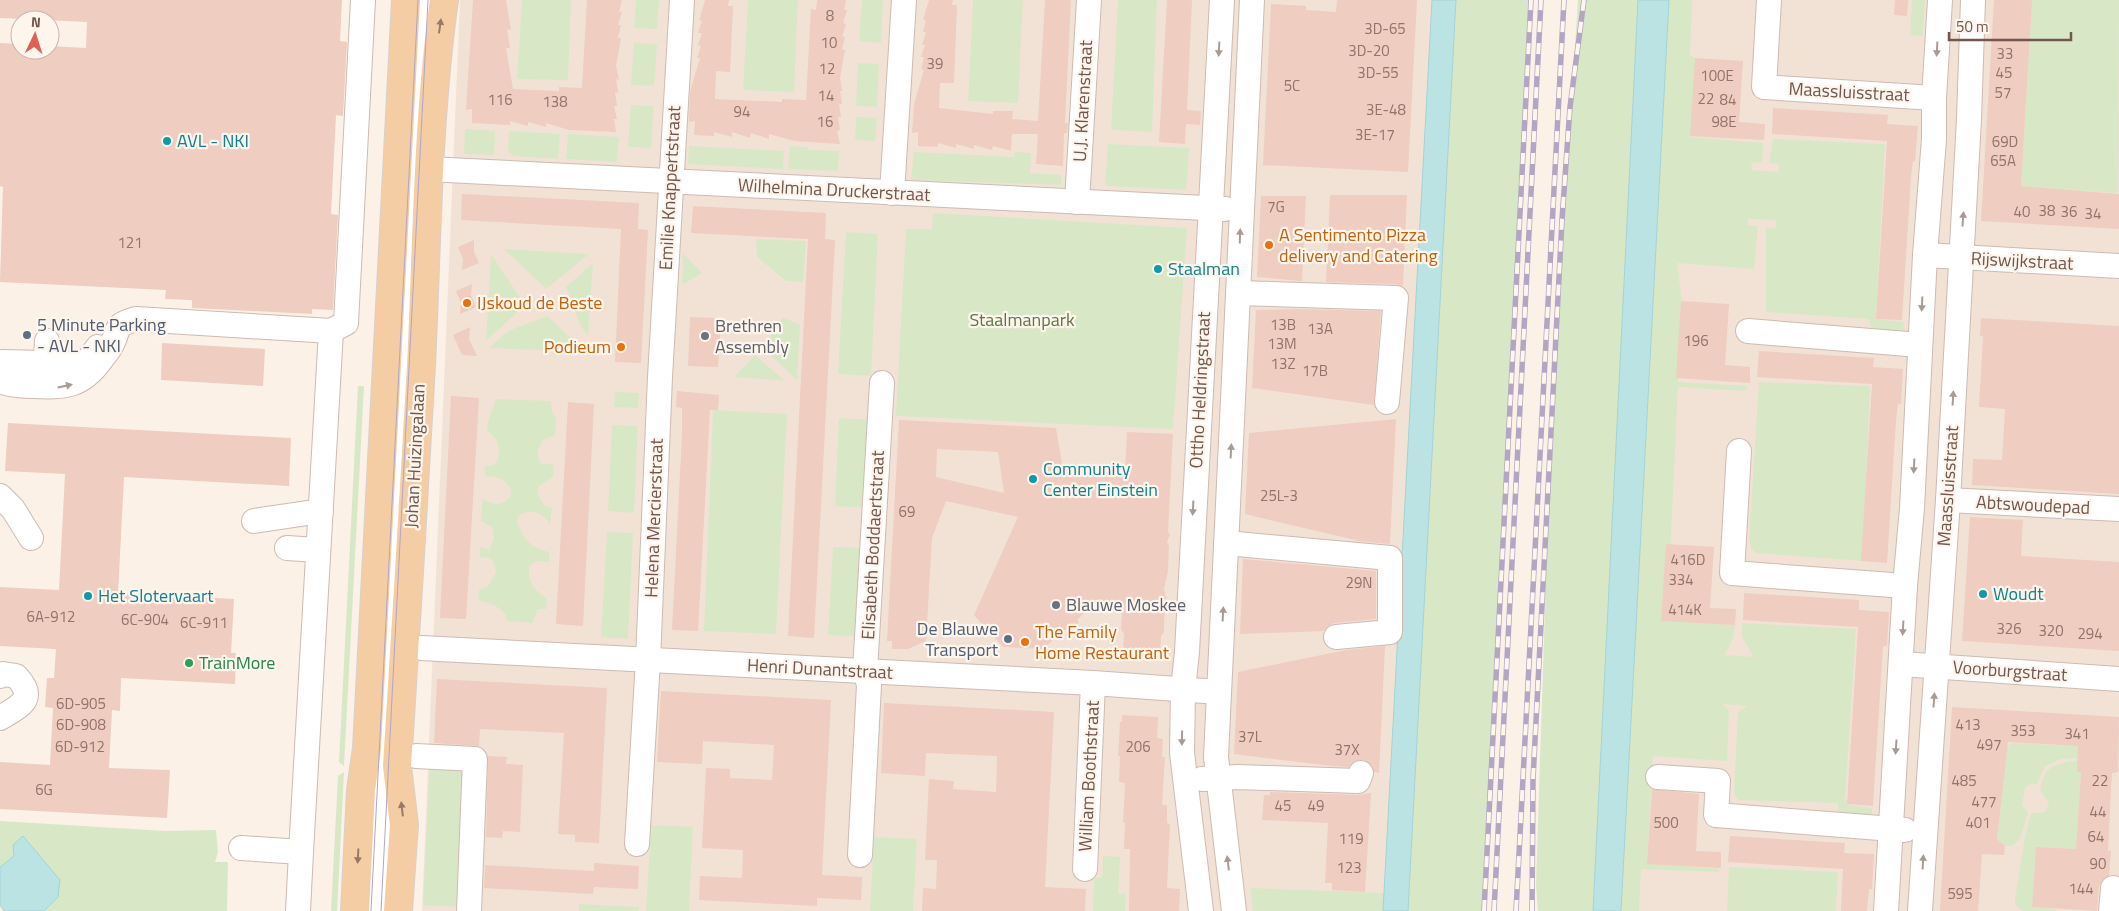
<svg xmlns="http://www.w3.org/2000/svg" width="2119" height="911" viewBox="0 0 2119 911" font-family="'Titillium Web',sans-serif">
	<rect width="100%" height="100%" fill="#fbf1e7"/>
	<g fill="#f2e2d6">
		<polygon points="460,0 1435,0 1387,911 422,911"/>
		<polygon points="1670,0 2119,0 2119,911 1629,911"/>
	</g>
	<g fill="#d8e8c6">
		<polygon points="522,0 571,0 568,80 517,79"/>
		<polygon points="636,0 659,0 657,29 634,28"/>
		<polygon points="748,0 798,0 794,92 743,90"/>
		<polygon points="862,0 883,0 881,43 859,41"/>
		<polygon points="973,0 1023,0 1018,103 968,101"/>
		<polygon points="1118,0 1157,0 1152,132 1111,130"/>
		<polygon points="1456,0 1529,0 1482,911 1408,911"/>
		<polygon points="1578,0 1638,0 1593,911 1538,911 1536,884 1551,425"/>
		<polygon points="1669,0 1692,0 1690,55 1696,58 1691,137 1763,143 1762,163 1752,162 1751,170 1778,172 1779,164 1769,163 1773,139 1885,144 1876,319 1904,322 1903,333 1872,332 1869,319 1766,312 1766,227 1776,228 1776,220 1748,219 1748,225 1758,226 1754,269 1677,263 1682,301 1678,382 1748,386 1746,391 1678,387 1667,620 1735,625 1733,638 1725,655 1754,657 1742,637 1742,623 1856,629 1845,799 1849,805 1872,808 1872,818 1838,818 1838,803 1738,800 1734,793 1738,712 1747,706 1722,704 1729,710 1727,761 1653,756 1647,863 1719,869 1719,872 1641,869 1639,911 1621,911"/>
		<polygon points="1912,0 1925,0 1923,36 1910,35"/>
		<polygon points="2032,0 2119,0 2118,193 2045,188 2021,189"/>
		<polygon points="634,43 657,44 654,86 631,85"/>
		<polygon points="858,63 879,64 877,107 856,106"/>
		<polygon points="631,105 654,106 651,148 628,147"/>
		<polygon points="856,117 877,118 875,141 855,140"/>
		<polygon points="465,129 495,131 494,155 464,154"/>
		<polygon points="509,131 560,134 558,159 513,156 508,151"/>
		<polygon points="568,134 619,137 617,162 566,159"/>
		<polygon points="1108,144 1189,148 1186,190 1105,186"/>
		<polygon points="689,146 784,151 783,169 688,164"/>
		<polygon points="790,146 807,147 808,150 839,151 838,171 788,169"/>
		<polygon points="914,152 1014,157 1015,152 1031,153 1030,173 1061,175 1061,185 911,180"/>
		<polygon points="933,213 1187,228 1173,429 896,416 906,229 932,229"/>
		<polygon points="846,232 878,234 871,376 838,374"/>
		<polygon points="756,239 806,241 803,282 786,281 757,257"/>
		<polygon points="504,249 589,254 546,289"/>
		<polygon points="683,253 702,273 682,285"/>
		<polygon points="491,254 525,305 486,341"/>
		<polygon points="593,263 588,336 580,325 566,287"/>
		<polygon points="547,316 586,352 489,348 508,331"/>
		<polygon points="783,317 800,325 797,380 763,348"/>
		<polygon points="755,355 785,381 734,377"/>
		<polygon points="1759,382 1870,386 1863,561 1756,553 1751,548 1749,539"/>
		<polygon points="358,386 364,386 344,766 339,762"/>
		<polygon points="615,392 639,393 638,408 614,407"/>
		<path d="M 496,399 L 551,401 L 552,411 L 556,418 L 555,435 L 543,440 C 537,448 535,458 543,465 L 554,463 L 553,477 L 539,486 L 537,493 L 544,505 L 552,508 L 550,524 C 543,515 537,509 524,513 C 522,514 519,515 518,518 C 516,522 519,525 520,529 C 526,543 535,549 549,552 L 549,562 L 537,561 L 529,566 C 528,582 533,590 547,598 L 546,609 L 538,609 L 532,623 L 507,621 C 507,608 489,603 478,600 L 479,590 L 488,586 L 496,572 L 493,561 L 489,558 L 480,557 L 480,547 L 489,550 L 494,539 L 492,527 L 481,521 L 483,499 C 493,506 506,506 511,494 C 510,480 497,475 485,476 L 485,466 L 492,466 L 498,460 C 500,448 499,437 487,431 C 488,418 492,411 496,399 Z"/>
		<polygon points="713,410 787,414 776,634 704,631"/>
		<polygon points="839,418 872,420 867,508 835,506"/>
		<polygon points="612,425 638,426 634,513 608,511"/>
		<polygon points="607,532 633,533 628,639 601,637"/>
		<polygon points="833,547 865,548 860,637 828,635"/>
		<polygon points="2010,743 2078,746 2078,758 2061,759 2045,766 2037,784 2030,784 2025,788 2022,805 2028,812 2020,839 2012,846 2005,846 1997,839 2007,749"/>
		<polygon points="430,758 471,761 464,907 423,905"/>
		<path d="M 2078,760 L 2077,771 L 2081,772 L 2076,849 L 2036,847 L 2032,907 L 2056,909 L 2056,911 L 2023,911 L 2015,905 L 2015,900 L 2025,837 L 2031,813 L 2045,812 L 2049,803 L 2040,790 C 2045,765 2054,764 2078,760 Z"/>
		<polygon points="344,772 337,911 331,911 338,776"/>
		<polygon points="0,821 166,831 216,830 218,852 215,862 228,862 227,911 44,911 58,897 60,880 23,836 14,856 0,867"/>
		<polygon points="651,825 693,827 689,911 646,911"/>
		<polygon points="874,837 917,839 913,911 870,911"/>
		<polygon points="1103,856 1120,857 1118,893 1126,894 1125,911 1093,911 1094,878 1102,878"/>
		<polygon points="1729,867 1838,872 1836,911 1727,911"/>
		<polygon points="1250,888 1384,893 1383,911 1253,911"/>
		<polygon points="579,904 639,907 639,911 579,911"/>
	</g>
	<g fill="#bce3e4" stroke="#a3d3d5">
		<polygon points="1432,0 1456,0 1408,911 1383,911"/>
		<polygon points="1638,0 1669,0 1621,911 1593,911"/>
		<polygon points="23,836 60,880 58,897 44,911 4,911 0,905 0,867 14,856 13,845"/>
	</g>
	<g fill="#efcdc0" fill-rule="evenodd">
		<polygon points="0,0 342,0 340,41 347,42 343,116 336,115 331,214 338,215 333,310 312,309 312,314 192,308 192,300 165,299 166,290 0,282 3,187 0,186 0,43 20,44 20,50 50,50 50,46 86,48 87,22 0,18"/>
		<polygon points="473,0 506,0 511,30 507,29 510,48 506,48 513,89 559,91 559,87 582,88 587,0 622,0 619,12 622,12 618,25 621,25 618,38 621,38 616,66 619,80 616,79 618,93 615,92 617,106 614,106 617,119 614,119 616,132 569,130 546,123 546,127 528,122 528,126 510,121 510,125 472,123 472,109 466,110"/>
		<polygon points="705,0 729,0 728,6 733,6 730,72 716,71 715,99 782,102 782,99 806,100 811,9 816,10 817,0 846,0 844,10 847,10 843,23 846,24 842,36 845,37 842,49 845,50 840,78 842,91 840,91 842,104 839,104 841,117 838,117 840,130 837,131 840,144 794,141 769,134 769,139 751,133 750,138 732,132 732,137 714,132 714,136 694,135 695,121 689,122 690,92 700,58 697,58 701,46 698,45 702,33 698,33 702,20 699,21"/>
		<polygon points="929,0 953,0 952,5 957,5 954,83 940,83 939,108 993,114 993,111 1013,111 1012,119 1038,121 1045,0 1071,0 1065,123 1068,123 1067,133 1064,133 1063,166 1036,164 1038,134 1012,134 1011,151 993,146 992,150 974,145 974,149 956,144 956,148 938,143 937,147 918,146 918,132 912,133 914,104 924,70 921,69 924,57 921,57 925,45 922,45 926,32 923,32 926,20 923,20"/>
		<polygon points="1167,0 1192,0 1187,110 1201,111 1200,125 1186,124 1185,144 1159,142"/>
		<polygon points="1337,0 1417,0 1408,172 1263,165 1271,4 1306,6 1306,10 1336,12"/>
		<polygon points="1895,0 1908,0 1907,16 1894,15"/>
		<polygon points="1994,0 2032,0 2021,186 2119,194 2119,229 1981,221"/>
		<polygon points="1695,58 1743,61 1739,122 1765,124 1764,140 1690,136"/>
		<polygon points="1773,108 1888,115 1887,124 1918,126 1915,161 1913,161 1911,177 1902,320 1876,319 1887,141 1772,134"/>
		<polygon points="462,194 639,203 638,229 648,230 641,363 615,362 621,229 461,220"/>
		<polygon points="1330,195 1407,195 1403,286 1396,284 1326,282"/>
		<polygon points="1261,196 1306,196 1302,281 1257,277"/>
		<polygon points="693,206 826,213 825,239 835,240 814,638 788,636 808,239 691,233"/>
		<polygon points="474,240 474,252 479,263 462,270 463,259 458,247"/>
		<polygon points="472,284 471,295 476,307 460,314 461,303 456,291"/>
		<polygon points="1681,301 1729,304 1725,365 1750,367 1750,383 1676,378"/>
		<polygon points="1297,309 1381,311 1374,405 1252,388 1256,310"/>
		<polygon points="690,317 715,318 715,321 721,321 718,367 688,366"/>
		<polygon points="1981,318 2119,326 2119,494 1972,485 1973,459 2002,460 2005,409 1979,407 1983,336 1980,336"/>
		<polygon points="470,327 469,339 477,356 462,355 453,335"/>
		<polygon points="162,343 265,349 263,386 161,380"/>
		<polygon points="1759,351 1874,358 1873,367 1903,369 1901,404 1898,404 1896,420 1887,563 1861,561 1872,384 1757,377"/>
		<polygon points="677,391 719,395 718,410 710,410 698,631 672,630 682,435 682,408 676,407"/>
		<polygon points="451,396 479,398 466,619 440,618"/>
		<polygon points="568,402 594,404 583,626 556,624"/>
		<polygon points="1396,419 1390,544 1359,541 1245,514 1249,433"/>
		<path d="M 899,420 L 1056,428 L 1063,469 L 1125,473 L 1127,432 L 1173,434 L 1168,532 L 1170,534 L 1167,542 L 1169,546 L 1168,571 L 1164,589 L 1166,598 L 1163,603 L 1165,607 L 1164,624 L 1164,632 L 1161,636 L 1160,657 L 1123,655 L 1124,634 L 1121,629 L 1122,614 L 1100,599 L 1078,619 L 1078,624 L 1072,624 L 1043,649 L 1003,647 L 974,615 L 1018,517 L 946,501 L 932,538 L 926,641 L 908,649 L 892,649 L 892,641 L 887,641 ZM 937,449 L 998,452 L 1004,493 L 936,477 Z"/>
		<polygon points="8,423 291,438 289,486 124,477 118,593 234,599 231,653 236,653 235,684 121,678 120,711 112,710 109,768 170,770 167,818 0,809 0,762 50,765 53,708 45,707 47,678 54,678 56,649 0,646 0,587 59,590 65,474 5,471"/>
		<polygon points="1970,517 2023,520 2021,556 2119,562 2119,651 1962,641"/>
		<polygon points="1666,544 1714,547 1710,608 1736,609 1735,625 1661,621"/>
		<polygon points="1243,559 1376,571 1376,619 1334,623 1328,626 1324,631 1240,634"/>
		<polygon points="1744,593 1859,600 1859,610 1889,612 1887,646 1883,646 1873,806 1847,804 1858,627 1743,620"/>
		<polygon points="1385,646 1379,773 1374,772 1372,765 1365,760 1358,760 1349,767 1332,766 1234,754 1238,672 1346,650"/>
		<polygon points="437,679 607,688 599,843 575,842 575,835 558,834 564,733 480,729 479,746 434,743"/>
		<polygon points="661,691 831,700 822,875 862,877 861,900 817,898 817,906 699,900 700,876 742,878 743,850 702,848 706,768 730,769 730,778 772,780 774,745 703,741 702,764 657,762"/>
		<polygon points="884,703 1054,712 1045,887 1086,889 1085,911 922,911 923,888 936,889 937,860 925,860 929,779 954,781 953,789 996,792 997,756 926,753 925,776 881,773"/>
		<polygon points="1952,707 2119,717 2118,772 2112,773 2111,788 2108,851 2111,851 2109,875 2102,880 2099,886 2097,911 2032,907 2036,847 2076,849 2081,772 2077,772 2078,746 2008,742 1997,839 2005,846 2004,855 1982,854 1978,911 1940,911"/>
		<polygon points="1122,715 1158,717 1157,738 1163,739 1162,757 1165,757 1162,805 1167,805 1167,823 1170,824 1167,888 1180,889 1179,911 1129,911 1130,849 1124,849 1125,822 1123,823 1125,783 1119,782 1120,756 1118,756 1120,722 1122,722"/>
		<polygon points="488,756 507,757 506,764 523,765 520,832 503,831 502,838 486,837"/>
		<polygon points="1652,789 1699,794 1696,851 1721,852 1721,868 1647,864"/>
		<polygon points="1270,792 1358,795 1371,793 1365,892 1332,890 1332,883 1325,883 1328,823 1262,820 1264,795 1270,795"/>
		<polygon points="1730,836 1845,843 1844,853 1874,854 1872,889 1869,889 1867,911 1841,911 1843,869 1728,862"/>
		<polygon points="594,863 639,866 638,889 594,887 593,894 484,888 485,865 594,871"/>
	</g>
	<g fill="none" stroke-linecap="round" stroke-linejoin="round">
		<defs>
			<g id="minor">
				<polyline points="1769,0 1764,87 1934,98"/>
				<polyline points="428,169 1225,209"/>
				<polyline points="892,193 904,0"/>
				<polyline points="1077,202 1089,0"/>
				<polyline points="1925,255 2119,266"/>
				<polyline points="1238,293 1396,298 1387,402"/>
				<polyline points="1748,331 1920,345"/>
				<polyline points="0,364 3,362 80,364 88,360 98,347"/>
				<polyline points="39,373 45,373 47,341"/>
				<path d="M 0,381 C 11,385 22,386 34,386 C 65,388 82,386 101,360 C 104,355 110,350 112,344 C 121,326 113,326 136,319 L 331,331 L 346,323 L 363,0"/>
				<polyline points="1739,451 1732,573 1905,586"/>
				<polyline points="0,496 13,509 31,538"/>
				<polyline points="1948,500 2119,509"/>
				<polyline points="254,521 321,511"/>
				<polyline points="1226,543 1390,558 1390,632 1336,637"/>
				<polyline points="287,548 318,550"/>
				<polyline points="421,648 1093,683 1219,692"/>
				<polyline points="1901,664 2119,679"/>
				<path d="M 0,676 L 3,674 L 16,676 C 38,699 20,706 0,718"/>
				<polyline points="416,756 475,759 469,911"/>
				<polyline points="1658,777 1718,781 1716,815 1905,830"/>
				<polyline points="1202,779 1238,777 1358,781 1361,773"/>
				<polyline points="637,844 648,660 660,377 682,0"/>
				<polyline points="241,848 301,852 331,331"/>
				<polyline points="860,855 869,685 865,671 882,383"/>
				<polyline points="1085,869 1093,683"/>
				<polyline points="298,911 301,852"/>
				<polyline points="375,911 423,0"/>
				<polyline points="1201,911 1182,753 1183,689 1187,652 1222,0"/>
				<polyline points="1234,911 1216,757 1252,0"/>
				<polyline points="1886,911 1905,586 1912,508 1925,255 1934,139 1934,98 1940,0"/>
				<polyline points="1920,911 1948,500 1969,119 1973,0"/>
				<polyline points="2111,911 2113,888"/>
			</g>
			<g id="major">
				<polyline points="355,911 361,790 367,748 406,0"/>
				<path d="M 398,911 L 404,825 L 397,766 C 405,633 414,499 421,366 C 427,243 427,121 444,0"/>
			</g>
		</defs>
		<use href="#minor" stroke="#cebab1" stroke-width="26"/>
		<use href="#major" stroke="#d8d0cd" stroke-width="30"/>
		<use href="#minor" stroke="#fff" stroke-width="24"/>
		<use href="#major" stroke="#f5cda4" stroke-width="28"/>
		<g stroke="#b2a6c4" stroke-width="1">
			<polyline points="371,911 418,0"/>
			<polyline points="381,911 428,0"/>
		</g>
		<defs>
			<g id="rail">
				<polyline points="1484,911 1531,0"/>
				<polyline points="1494,911 1541,0"/>
				<polyline points="1516,911 1564,0"/>
				<polyline points="1532,911 1533,779 1562,220 1570,107 1584,0"/>
			</g>
		</defs>
		<use href="#rail" stroke="#b2a6c4" stroke-width="5.5"/>
		<use href="#rail" stroke="#fef5ed" stroke-width="4" stroke-dasharray="11" stroke-linecap="butt"/>
	</g>
	<defs><path id="oneway-solid" d="M-6-.8H1V-3.2L6.5 0L1 3.2V.8H-6Z" transform="scale(1.25)"/></defs>
	<g fill="#9a7a67">
		<use href="#oneway-solid" transform="translate(440 26) rotate(-82)"/>
		<use href="#oneway-solid" transform="translate(402 809) rotate(-97)"/>
		<use href="#oneway-solid" transform="translate(358 856) rotate(93)"/>
	</g>
	<g fill="#ab9a94">
		<use href="#oneway-solid" transform="translate(1219 49) rotate(93)"/>
		<use href="#oneway-solid" transform="translate(1937 49) rotate(93)"/>
		<use href="#oneway-solid" transform="translate(1963 219) rotate(-86)"/>
		<use href="#oneway-solid" transform="translate(1240 236) rotate(-88)"/>
		<use href="#oneway-solid" transform="translate(1922 304) rotate(93)"/>
		<use href="#oneway-solid" transform="translate(65 386) rotate(-12)"/>
		<use href="#oneway-solid" transform="translate(1953 398) rotate(-87)"/>
		<use href="#oneway-solid" transform="translate(1231 451) rotate(-87)"/>
		<use href="#oneway-solid" transform="translate(1914 466) rotate(93)"/>
		<use href="#oneway-solid" transform="translate(1193 508) rotate(93)"/>
		<use href="#oneway-solid" transform="translate(1223 614) rotate(-87)"/>
		<use href="#oneway-solid" transform="translate(1903 628) rotate(93)"/>
		<use href="#oneway-solid" transform="translate(1934 700) rotate(-86)"/>
		<use href="#oneway-solid" transform="translate(1182 738) rotate(91)"/>
		<use href="#oneway-solid" transform="translate(1896 747) rotate(94)"/>
		<use href="#oneway-solid" transform="translate(1923 862) rotate(-87)"/>
		<use href="#oneway-solid" transform="translate(1228 863) rotate(-97)"/>
	</g>
	<g fill="#0f9aa8" stroke="#fef5ed" stroke-width="2">
		<circle cx="167" cy="141" r="5"/>
		<circle cx="1158" cy="269" r="5"/>
		<circle cx="1033" cy="479" r="5"/>
		<circle cx="1983" cy="594" r="5"/>
		<circle cx="88" cy="596" r="5"/>
	</g>
	<g fill="#e8710a" stroke="#fef5ed" stroke-width="2">
		<circle cx="1269" cy="245" r="5"/>
		<circle cx="467" cy="303" r="5"/>
		<circle cx="621" cy="347" r="5"/>
		<circle cx="1025" cy="642" r="5"/>
	</g>
	<g fill="#5c6f8a" stroke="#fef5ed" stroke-width="2">
		<circle cx="27" cy="335" r="5"/>
		<circle cx="1008" cy="639" r="5"/>
	</g>
	<g fill="#6b7280" stroke="#fef5ed" stroke-width="2">
		<circle cx="705" cy="336" r="5"/>
		<circle cx="1056" cy="605" r="5"/>
	</g>
	<circle fill="#2e9e5b" stroke="#fef5ed" stroke-width="2" cx="189" cy="663" r="5"/>
	<g text-anchor="middle" stroke-width="4.5" stroke-linejoin="round" paint-order="stroke">
		<g font-size="15" fill="#92746a">
			<text x="830" y="21">8</text>
			<text x="1385" y="34">3D-65</text>
			<text x="829" y="48">10</text>
			<text x="1369" y="56">3D-20</text>
			<text x="2005" y="59">33</text>
			<text x="935" y="69">39</text>
			<text x="827" y="74">12</text>
			<text x="1378" y="78">3D-55</text>
			<text x="2004" y="78">45</text>
			<text x="1717" y="81">100E</text>
			<text x="1292" y="91">5C</text>
			<text x="2003" y="98">57</text>
			<text x="826" y="101">14</text>
			<text x="1706" y="104">22</text>
			<text x="500" y="105">116</text>
			<text x="1728" y="105">84</text>
			<text x="555" y="107">138</text>
			<text x="1386" y="115">3E-48</text>
			<text x="742" y="117">94</text>
			<text x="825" y="127">16</text>
			<text x="1724" y="127">98E</text>
			<text x="1375" y="140">3E-17</text>
			<text x="2005" y="147">69D</text>
			<text x="2003" y="166">65A</text>
			<text x="1276" y="212">7G</text>
			<text x="2047" y="216">38</text>
			<text x="2022" y="217">40</text>
			<text x="2069" y="217">36</text>
			<text x="2093" y="219">34</text>
			<text x="130" y="248">121</text>
			<text x="1283" y="330">13B</text>
			<text x="1320" y="334">13A</text>
			<text x="1696" y="346">196</text>
			<text x="1282" y="349">13M</text>
			<text x="1283" y="369">13Z</text>
			<text x="1315" y="376">17B</text>
			<text x="1279" y="501">25L-3</text>
			<text x="907" y="517">69</text>
			<text x="1688" y="565">416D</text>
			<text x="1681" y="585">334</text>
			<text x="1359" y="588">29N</text>
			<text x="1685" y="615">414K</text>
			<text x="51" y="622">6A-912</text>
			<text x="145" y="625">6C-904</text>
			<text x="204" y="628">6C-911</text>
			<text x="2009" y="634">326</text>
			<text x="2051" y="636">320</text>
			<text x="2090" y="639">294</text>
			<text x="81" y="709">6D-905</text>
			<text x="81" y="730">6D-908</text>
			<text x="1968" y="730">413</text>
			<text x="2023" y="736">353</text>
			<text x="2077" y="739">341</text>
			<text x="1250" y="742">37L</text>
			<text x="1989" y="750">497</text>
			<text x="80" y="752">6D-912</text>
			<text x="1138" y="752">206</text>
			<text x="1347" y="755">37X</text>
			<text x="1964" y="786">485</text>
			<text x="2100" y="786">22</text>
			<text x="44" y="795">6G</text>
			<text x="1984" y="807">477</text>
			<text x="1283" y="811">45</text>
			<text x="1316" y="811">49</text>
			<text x="2098" y="817">44</text>
			<text x="1666" y="828">500</text>
			<text x="1978" y="828">401</text>
			<text x="2096" y="842">64</text>
			<text x="1351" y="844">119</text>
			<text x="2098" y="869">90</text>
			<text x="1349" y="873">123</text>
			<text x="2081" y="894">144</text>
			<text x="1960" y="899">595</text>
		</g>
		<g font-size="18" fill="#73564d" stroke="#fef5ed">
			<text transform="translate(1849 92) rotate(3)" y="6">Maassluisstraat</text>
			<text transform="translate(1083 101) rotate(-87)" y="6">U.J. Klarenstraat</text>
			<text transform="translate(670 188) rotate(-87)" y="6">Emilie Knappertstraat</text>
			<text transform="translate(834 190) rotate(3)" y="6">Wilhelmina Druckerstraat</text>
			<text transform="translate(2022 261) rotate(3)" y="6">Rijswijkstraat</text>
			<text transform="translate(1200 390) rotate(-87)" y="6">Ottho Heldringstraat</text>
			<text transform="translate(415 456) rotate(-87)" y="6">Johan Huizingalaan</text>
			<text transform="translate(1948 486) rotate(-86)" y="6">Maassluisstraat</text>
			<text transform="translate(2033 505) rotate(3)" y="6">Abtswoudepad</text>
			<text transform="translate(654 518) rotate(-88)" y="6">Helena Mercierstraat</text>
			<text transform="translate(873 545) rotate(-87)" y="6">Elisabeth Boddaertstraat</text>
			<text transform="translate(820 669) rotate(3)" y="6">Henri Dunantstraat</text>
			<text transform="translate(2010 671) rotate(4)" y="6">Voorburgstraat</text>
			<text transform="translate(1089 776) rotate(-87)" y="6">William Boothstraat</text>
		</g>
		<g font-size="18" fill="#0d838f" stroke="#fef5ed" text-anchor="start">
			<text x="177" y="147">AVL - NKI</text>
			<text x="1168" y="275">Staalman</text>
			<text x="1043" y="475">Community<tspan x="1043" dy="21">Center Einstein</tspan></text>
			<text x="1993" y="600">Woudt</text>
			<text x="98" y="602">Het Slotervaart</text>
		</g>
		<g font-size="18" fill="#c56008" stroke="#fef5ed" text-anchor="start">
			<text x="1279" y="241">A Sentimento Pizza<tspan x="1279" dy="21">delivery and Catering</tspan></text>
			<text x="477" y="309">IJskoud de Beste</text>
			<text x="611" y="353" text-anchor="end">Podieum</text>
			<text x="1035" y="638">The Family<tspan x="1035" dy="21">Home Restaurant</tspan></text>
		</g>
		<g font-size="18" fill="#5b7845" stroke="#fef5ed">
			<text x="1022" y="326">Staalmanpark</text>
		</g>
		<g font-size="18" fill="#4e5e75" stroke="#fef5ed" text-anchor="start">
			<text x="37" y="331">5 Minute Parking<tspan x="37" dy="21">- AVL - NKI</tspan></text>
			<text x="998" y="635" text-anchor="end">De Blauwe<tspan x="998" dy="21">Transport</tspan></text>
		</g>
		<g font-size="18" fill="#5b616d" stroke="#fef5ed" text-anchor="start">
			<text x="715" y="332">Brethren<tspan x="715" dy="21">Assembly</tspan></text>
			<text x="1066" y="611">Blauwe Moskee</text>
		</g>
		<g font-size="18" fill="#27864d" stroke="#fef5ed" text-anchor="start">
			<text x="199" y="669">TrainMore</text>
		</g>
	</g>
	<g transform="translate(35 35) rotate(4)"><circle r="24" fill="#fef5ed" stroke="#c6b5ad"/>
	<path d="M0-4L9 19L0 12L-9 19Z" fill="#dd6154"/>
	<text y="-8" font-size="14" font-weight="bold" text-anchor="middle" fill="#73564d">N</text>
	</g>
	<path d="M1949 32v8h122v-8" fill="none" stroke="#73564d" stroke-width="2.5"/>
	<text x="1956" y="32" font-size="15" fill="#73564d" stroke="#fef5ed" stroke-width="4" paint-order="stroke">50 m</text>
</svg>
